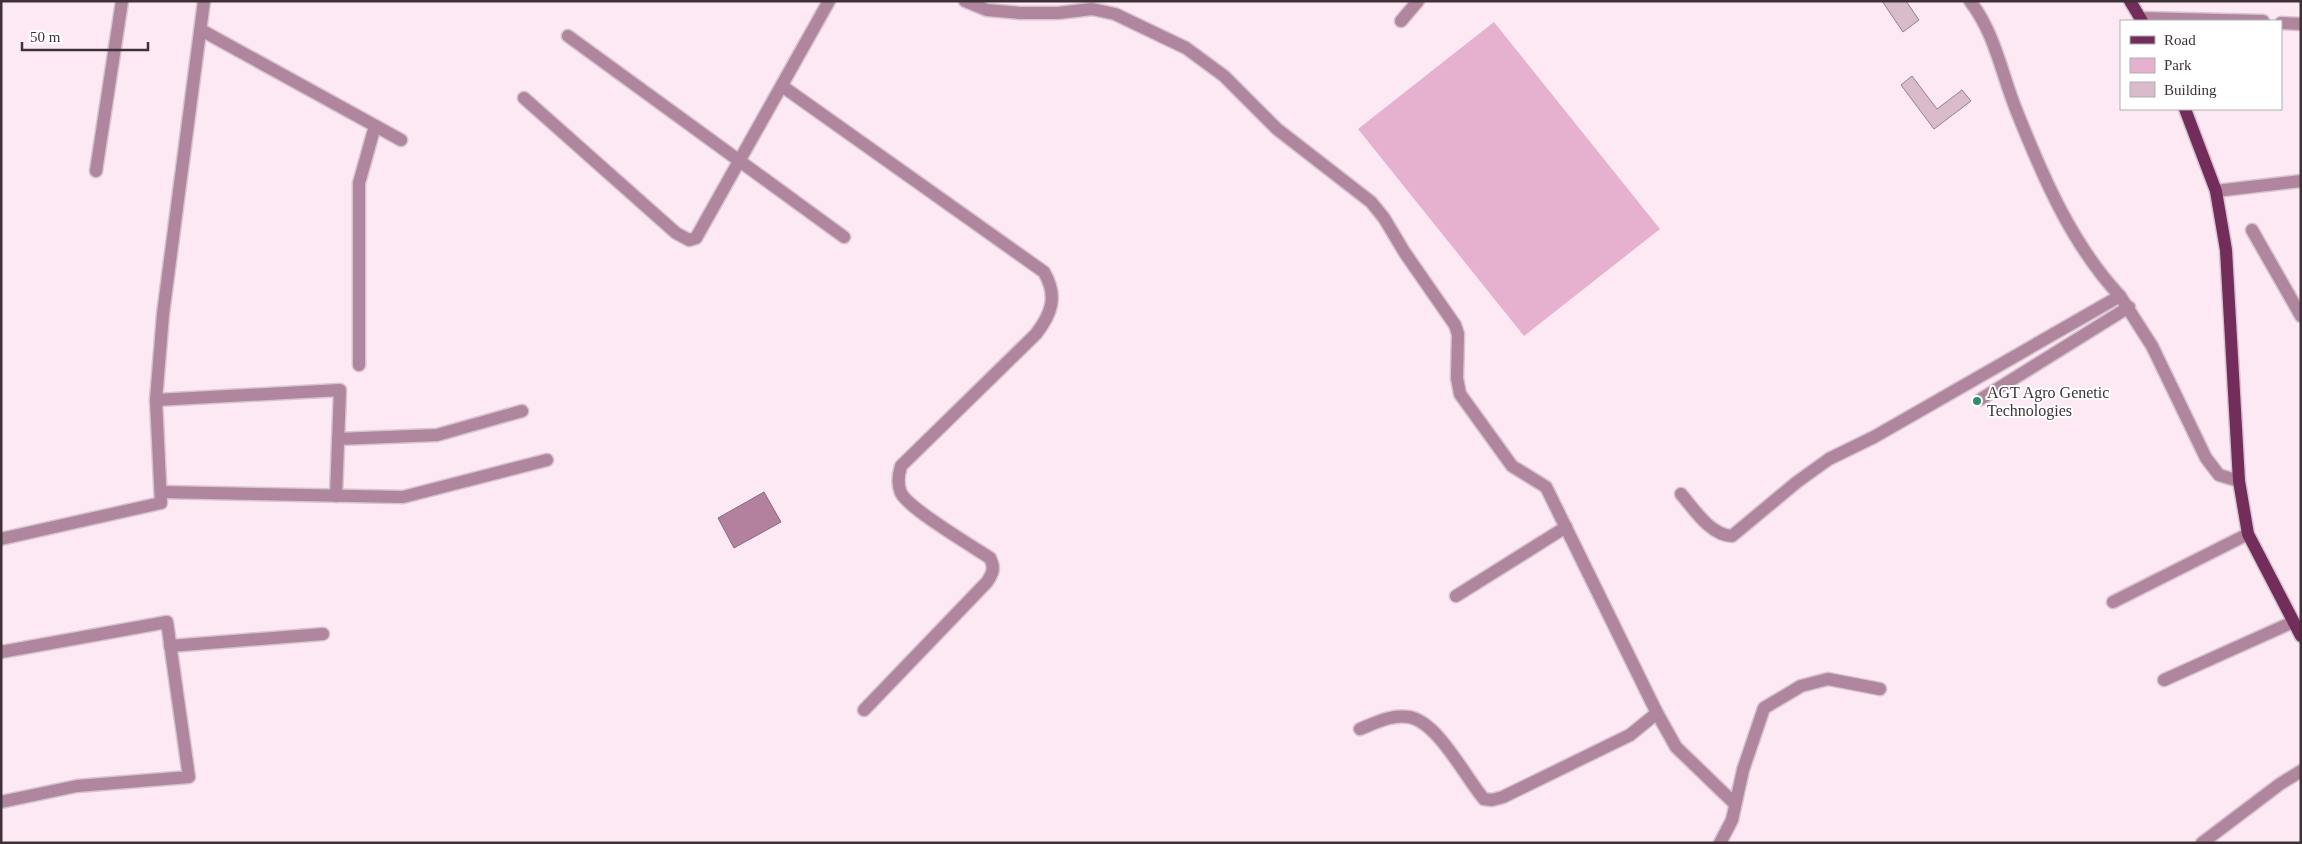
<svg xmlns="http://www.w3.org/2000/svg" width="2302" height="844" viewBox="0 0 2302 844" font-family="'Times New Roman',serif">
	<rect width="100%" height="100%" fill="#fce9f3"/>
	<polygon fill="#e6b0cf" points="1494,22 1660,229 1524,336 1358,129"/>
	<polygon fill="#b3809e" stroke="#90687f" points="764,492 781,522 734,548 718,518"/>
	<g fill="#dabbcc" stroke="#997d8d">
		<polygon points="1882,1 1906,1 1919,20 1903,32"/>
		<polygon points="1912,76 1937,109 1962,90 1971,101 1934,129 1901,85"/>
	</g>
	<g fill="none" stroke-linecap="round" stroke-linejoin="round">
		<defs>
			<g id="minor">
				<polyline points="965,1 987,10 1020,13 1058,13 1092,9 1115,14 1186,48 1224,76 1277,129 1371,202 1384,218 1405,253 1455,325 1458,334 1457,378 1460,394 1512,466 1546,487 1657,713 1676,747 1734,803"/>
				<path d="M 1970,1 C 1996,35 2001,73 2017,112 C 2043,177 2072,245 2120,296"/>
				<polyline points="2140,18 2263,21"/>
				<polyline points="1401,21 1418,1"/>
				<polyline points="2281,23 2301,24"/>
				<polyline points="201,30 401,140"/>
				<polyline points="568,36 844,237"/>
				<path d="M 782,86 L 1044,272 C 1058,296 1052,313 1036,334 L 901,466 C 898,476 897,484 901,493 C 909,509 972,546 990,558 C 995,568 993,573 987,582 L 864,710"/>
				<polyline points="524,98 676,233 689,240 696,238 829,1"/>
				<polyline points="96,171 122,1"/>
				<polyline points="2216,191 2301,181"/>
				<polyline points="2252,230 2301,316"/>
				<polyline points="359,365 359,183 375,126"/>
				<polyline points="1981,399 2129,307"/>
				<polyline points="156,400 340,390 336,496"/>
				<polyline points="338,439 437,435 522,411"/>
				<polyline points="161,492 403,497 547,460"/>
				<path d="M 1681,494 C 1694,509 1710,535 1732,536 L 1797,482 L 1829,459 L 1874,437 L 2120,296 L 2152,346 L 2206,458 L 2219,475 L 2239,481"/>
				<polyline points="1,539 161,503 156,400 163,314 204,1"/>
				<polyline points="1456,596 1566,527"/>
				<polyline points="2113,602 2248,534"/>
				<polyline points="170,646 323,634"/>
				<polyline points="1,652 167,622 189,777 77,786 1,802"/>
				<polyline points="2164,680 2293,622"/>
				<path d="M 1360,729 C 1375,723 1392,714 1409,717 C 1438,722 1465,777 1484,799 L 1492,800 L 1503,797 L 1630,735 L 1657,713"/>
				<polyline points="1720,843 1732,820 1743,770 1764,708 1801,686 1828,679 1880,689"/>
				<polyline points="2202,843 2280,784 2301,771"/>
			</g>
			<g id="major">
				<polyline points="2130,1 2142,21"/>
				<polyline points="2185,109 2216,191 2226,250 2239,481 2248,534 2301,636"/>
			</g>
		</defs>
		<use href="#minor" stroke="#d6c4ce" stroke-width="15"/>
		<use href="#major" stroke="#d6c4ce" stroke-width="15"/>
		<use href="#minor" stroke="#af869e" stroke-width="12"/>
		<use href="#major" stroke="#732d5b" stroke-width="12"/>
	</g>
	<circle fill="#2d8f69" stroke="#fff" stroke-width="2" cx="1977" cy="401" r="5"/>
	<g text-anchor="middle" stroke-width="4" stroke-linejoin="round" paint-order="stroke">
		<g font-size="16" fill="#3e3138" stroke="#fff" text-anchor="start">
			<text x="1987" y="398">AGT Agro Genetic<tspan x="1987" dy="18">Technologies</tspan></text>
		</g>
	</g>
	<rect width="2302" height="844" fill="none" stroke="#3e3138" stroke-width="5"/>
	<rect x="2120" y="20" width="162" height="90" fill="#ffffff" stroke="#b2adaf"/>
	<rect x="2130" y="36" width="25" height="8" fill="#732d5b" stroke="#b2adaf"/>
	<text x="2164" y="45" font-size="15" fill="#3e3138">Road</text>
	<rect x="2130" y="58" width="25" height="15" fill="#e6b0cf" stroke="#b2adaf"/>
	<text x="2164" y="70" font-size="15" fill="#3e3138">Park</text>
	<rect x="2130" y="82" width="25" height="15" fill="#dabbcc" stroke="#b2adaf"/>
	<text x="2164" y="95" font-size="15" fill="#3e3138">Building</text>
	<path d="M22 42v8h126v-8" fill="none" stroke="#3e3138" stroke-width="2.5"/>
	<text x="30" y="42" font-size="15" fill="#3e3138" stroke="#ffffff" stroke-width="4" paint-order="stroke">50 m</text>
</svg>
